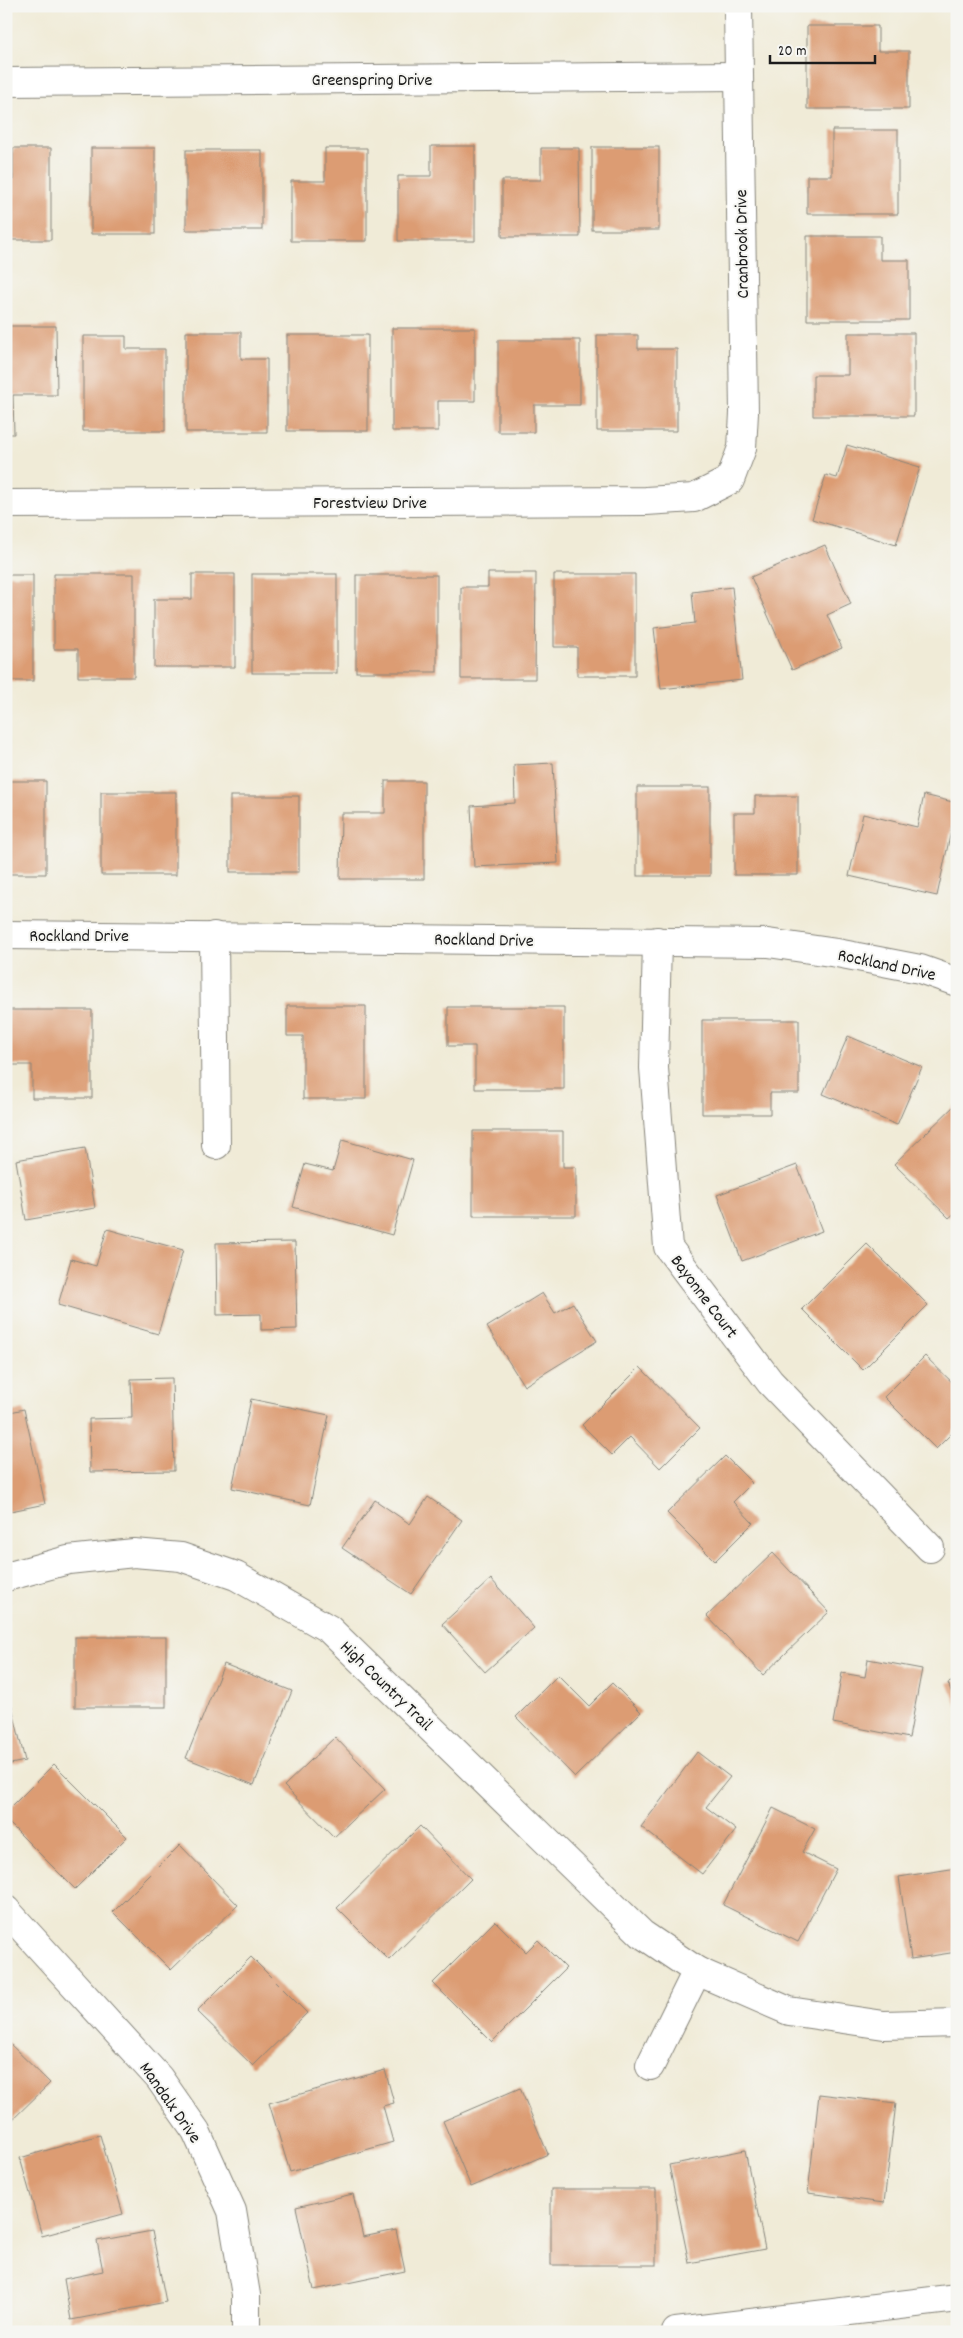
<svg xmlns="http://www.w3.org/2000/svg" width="963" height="2338" viewBox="0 0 963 2338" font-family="Dekko,sans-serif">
	<rect width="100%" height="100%" fill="#f6f6f2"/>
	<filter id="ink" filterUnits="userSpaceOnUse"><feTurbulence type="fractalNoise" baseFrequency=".02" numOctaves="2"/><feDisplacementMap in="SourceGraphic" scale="10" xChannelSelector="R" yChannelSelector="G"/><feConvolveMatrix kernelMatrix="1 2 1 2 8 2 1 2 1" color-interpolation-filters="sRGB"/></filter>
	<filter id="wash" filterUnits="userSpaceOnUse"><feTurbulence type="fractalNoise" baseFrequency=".0096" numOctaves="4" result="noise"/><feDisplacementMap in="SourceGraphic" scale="20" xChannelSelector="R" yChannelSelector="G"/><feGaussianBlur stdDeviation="1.12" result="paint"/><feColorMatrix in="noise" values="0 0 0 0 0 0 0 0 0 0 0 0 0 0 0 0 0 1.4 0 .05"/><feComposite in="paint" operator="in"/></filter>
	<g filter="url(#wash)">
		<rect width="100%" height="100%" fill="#f0ebd7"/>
		<g id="blocks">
			<g fill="#dc9c73">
				<polygon points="807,26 878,26 878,51 909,51 909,109 807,109"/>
				<polygon points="832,130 898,130 898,214 807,214 807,176 832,176"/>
				<polygon points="431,146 475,146 475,241 398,241 398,176 431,176"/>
				<rect x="592" y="147" width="67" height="83"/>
				<polygon points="13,148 51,148 51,240 6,240 6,180 13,180"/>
				<rect x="91" y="148" width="64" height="86"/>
				<polygon points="325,148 367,148 367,241 291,241 291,181 325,181"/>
				<polygon points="541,148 579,148 580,237 502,237 502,180 541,180"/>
				<rect x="186" y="150" width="76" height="80"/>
				<polygon points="807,236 880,236 880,260 909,260 909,320 807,320"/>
				<polygon points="6,326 56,326 57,395 13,395 14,434 6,434"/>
				<polygon points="392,328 475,328 475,401 438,401 438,431 392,431"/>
				<polygon points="186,332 241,332 241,359 267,359 267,432 186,432"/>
				<polygon points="848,333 914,333 914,416 813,416 813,375 848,375"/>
				<rect x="287" y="335" width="81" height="96"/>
				<polygon points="597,335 638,335 638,349 677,349 677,431 597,431"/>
				<polygon points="83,336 126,336 126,349 165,349 165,431 83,431"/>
				<polygon points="498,340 580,340 580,405 534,405 534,432 498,432"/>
				<polygon points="847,445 920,467 896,545 812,519 826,475 837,478"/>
				<polygon points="825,545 851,604 827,615 842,648 792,670 751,577"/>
				<polygon points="488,573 536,573 535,679 461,679 461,587 488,587"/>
				<polygon points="54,574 134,574 134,677 78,677 78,649 54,649"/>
				<polygon points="192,574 235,574 235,667 154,667 154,599 192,599"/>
				<rect x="252" y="574" width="85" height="99"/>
				<polygon points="554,574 635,574 635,676 577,676 577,647 554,647"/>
				<rect x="6" y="575" width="27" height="106"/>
				<rect x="356" y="575" width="81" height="97"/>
				<polygon points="732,587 742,680 661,689 654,628 695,623 692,592"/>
				<polygon points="553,763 558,863 474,867 471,806 515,803 514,765"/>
				<polygon points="7,781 46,781 46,874 6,874"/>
				<polygon points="385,781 424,781 424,879 340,879 341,813 385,813"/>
				<rect x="637" y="787" width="73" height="89"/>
				<rect x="101" y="792" width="75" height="83"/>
				<polygon points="924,795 957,803 937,896 849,876 863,814 917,827"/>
				<rect x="230" y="796" width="69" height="76"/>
				<polygon points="755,796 798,796 798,875 734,875 734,813 755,813"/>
				<polygon points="287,1006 366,1006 366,1099 303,1099 303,1036 287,1036"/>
				<polygon points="448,1007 564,1007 564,1089 475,1089 475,1046 448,1046"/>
				<polygon points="6,1010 92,1010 92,1098 32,1098 32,1065 6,1065"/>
				<polygon points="702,1020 799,1020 799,1093 770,1093 770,1114 702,1114"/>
				<polygon points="848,1036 922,1067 897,1125 823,1094"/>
				<polygon points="957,1103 957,1211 949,1218 894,1164"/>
				<polygon points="473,1131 563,1131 563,1167 576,1167 576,1216 473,1216"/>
				<polygon points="342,1140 413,1160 392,1235 293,1207 305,1164 333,1171"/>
				<polygon points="85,1148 95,1208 26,1220 16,1160"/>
				<polygon points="797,1165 822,1231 742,1261 717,1195"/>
				<polygon points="107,1229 183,1250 158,1334 58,1305 71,1259 96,1266"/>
				<polygon points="295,1242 297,1329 261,1330 261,1314 217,1315 216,1243"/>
				<polygon points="867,1244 928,1305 863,1370 802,1309"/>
				<polygon points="542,1293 555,1313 573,1303 597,1341 524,1386 487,1327"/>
				<polygon points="925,1356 957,1387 957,1428 936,1449 884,1397"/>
				<polygon points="640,1367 700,1428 660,1468 630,1437 612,1455 582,1425"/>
				<polygon points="172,1378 174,1471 90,1472 89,1419 132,1418 131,1379"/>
				<polygon points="251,1399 329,1415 310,1505 232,1488"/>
				<polygon points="24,1409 45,1504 6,1512 6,1413"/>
				<polygon points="725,1456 752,1483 733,1502 753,1523 715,1561 667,1513"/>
				<polygon points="428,1497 462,1520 411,1594 342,1548 375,1500 410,1524"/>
				<polygon points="773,1553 829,1612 763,1675 707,1616"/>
				<polygon points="491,1579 534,1628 485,1672 442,1624"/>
				<rect x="75" y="1637" width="91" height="70"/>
				<polygon points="868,1659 922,1669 909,1738 833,1723 842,1673 865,1677"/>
				<polygon points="224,1664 292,1691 254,1785 186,1758"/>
				<polygon points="558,1675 589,1706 612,1683 641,1712 575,1777 516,1717"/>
				<polygon points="957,1680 957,1706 948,1683"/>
				<polygon points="6,1682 25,1761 6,1765"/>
				<polygon points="335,1737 385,1789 334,1837 284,1786"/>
				<polygon points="697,1752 730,1777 706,1807 736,1830 702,1874 641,1827"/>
				<polygon points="54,1764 127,1837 75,1889 6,1820 6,1812"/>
				<polygon points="773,1808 815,1829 802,1852 836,1869 798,1942 723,1905"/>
				<polygon points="420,1826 471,1879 389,1960 337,1908"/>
				<polygon points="180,1845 238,1905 171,1970 113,1912"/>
				<polygon points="957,1868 957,1952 911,1959 899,1877"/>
				<polygon points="495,1921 526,1952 538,1940 566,1968 492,2042 433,1983"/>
				<polygon points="251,1957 307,2013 253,2066 197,2011"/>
				<polygon points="6,2040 50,2083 6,2126"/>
				<polygon points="385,2070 394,2103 383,2106 393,2142 290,2172 269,2103"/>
				<polygon points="520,2088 548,2154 471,2187 443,2121"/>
				<polygon points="819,2094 896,2103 884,2203 808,2193"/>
				<polygon points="100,2135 123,2214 42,2236 20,2158"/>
				<polygon points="745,2150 765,2249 689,2263 669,2165"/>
				<rect x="551" y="2189" width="105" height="76"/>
				<polygon points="353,2194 363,2237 396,2230 405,2271 314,2290 296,2207"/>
				<polygon points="152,2231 166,2302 71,2320 64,2279 103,2271 97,2241"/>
			</g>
		</g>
	</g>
	<g filter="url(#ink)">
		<use href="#blocks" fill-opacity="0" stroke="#86847a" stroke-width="1"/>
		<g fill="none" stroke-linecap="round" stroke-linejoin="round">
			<defs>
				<g id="minor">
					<polyline points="6,82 738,76"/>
					<polyline points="6,504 646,501 694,498 730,480 742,448 744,413 738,6"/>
					<polyline points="6,935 768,943 837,953 920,969 957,982"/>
					<polyline points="214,936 216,1145"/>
					<polyline points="657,941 654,1068 668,1247 770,1382 930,1548"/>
					<polyline points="6,1577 68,1560 134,1553 181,1557 236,1576 329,1629 642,1934 697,1971 789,2011 884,2025 957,2023"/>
					<polyline points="6,1910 159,2078 196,2131 232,2211 246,2295 246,2332"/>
					<polyline points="650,2066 697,1971"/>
				</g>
				<polyline id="major" points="676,2332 957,2298"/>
			</defs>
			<use href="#minor" stroke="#86847a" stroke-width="30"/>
			<use href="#major" stroke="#86847a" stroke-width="30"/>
			<use href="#minor" stroke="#fff" stroke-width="28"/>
			<use href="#major" stroke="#fff" stroke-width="28"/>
		</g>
	</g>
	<g text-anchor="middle" stroke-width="4" stroke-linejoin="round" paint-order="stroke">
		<g font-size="18" fill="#1c1c1c" stroke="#f6f6f2">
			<text x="372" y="85">Greenspring Drive</text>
			<text transform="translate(741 244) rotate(-91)" y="6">Cranbrook Drive</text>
			<text x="370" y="508">Forestview Drive</text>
			<text x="79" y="941">Rockland Drive</text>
			<text transform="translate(484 939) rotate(1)" y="6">Rockland Drive</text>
			<text transform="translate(887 964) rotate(12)" y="6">Rockland Drive</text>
			<text transform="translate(705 1296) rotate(53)" y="6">Bayonne Court</text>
			<text transform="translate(387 1685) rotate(44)" y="6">High Country Trail</text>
			<text transform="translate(171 2102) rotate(55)" y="6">Mandalx Drive</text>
		</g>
	</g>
	<rect width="963" height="2338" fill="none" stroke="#f6f6f2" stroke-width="25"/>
	<path d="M770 55v8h105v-8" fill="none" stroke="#1c1c1c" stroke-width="2.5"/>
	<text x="778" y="55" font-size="15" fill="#1c1c1c" stroke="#f6f6f2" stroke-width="4" paint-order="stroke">20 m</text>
</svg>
